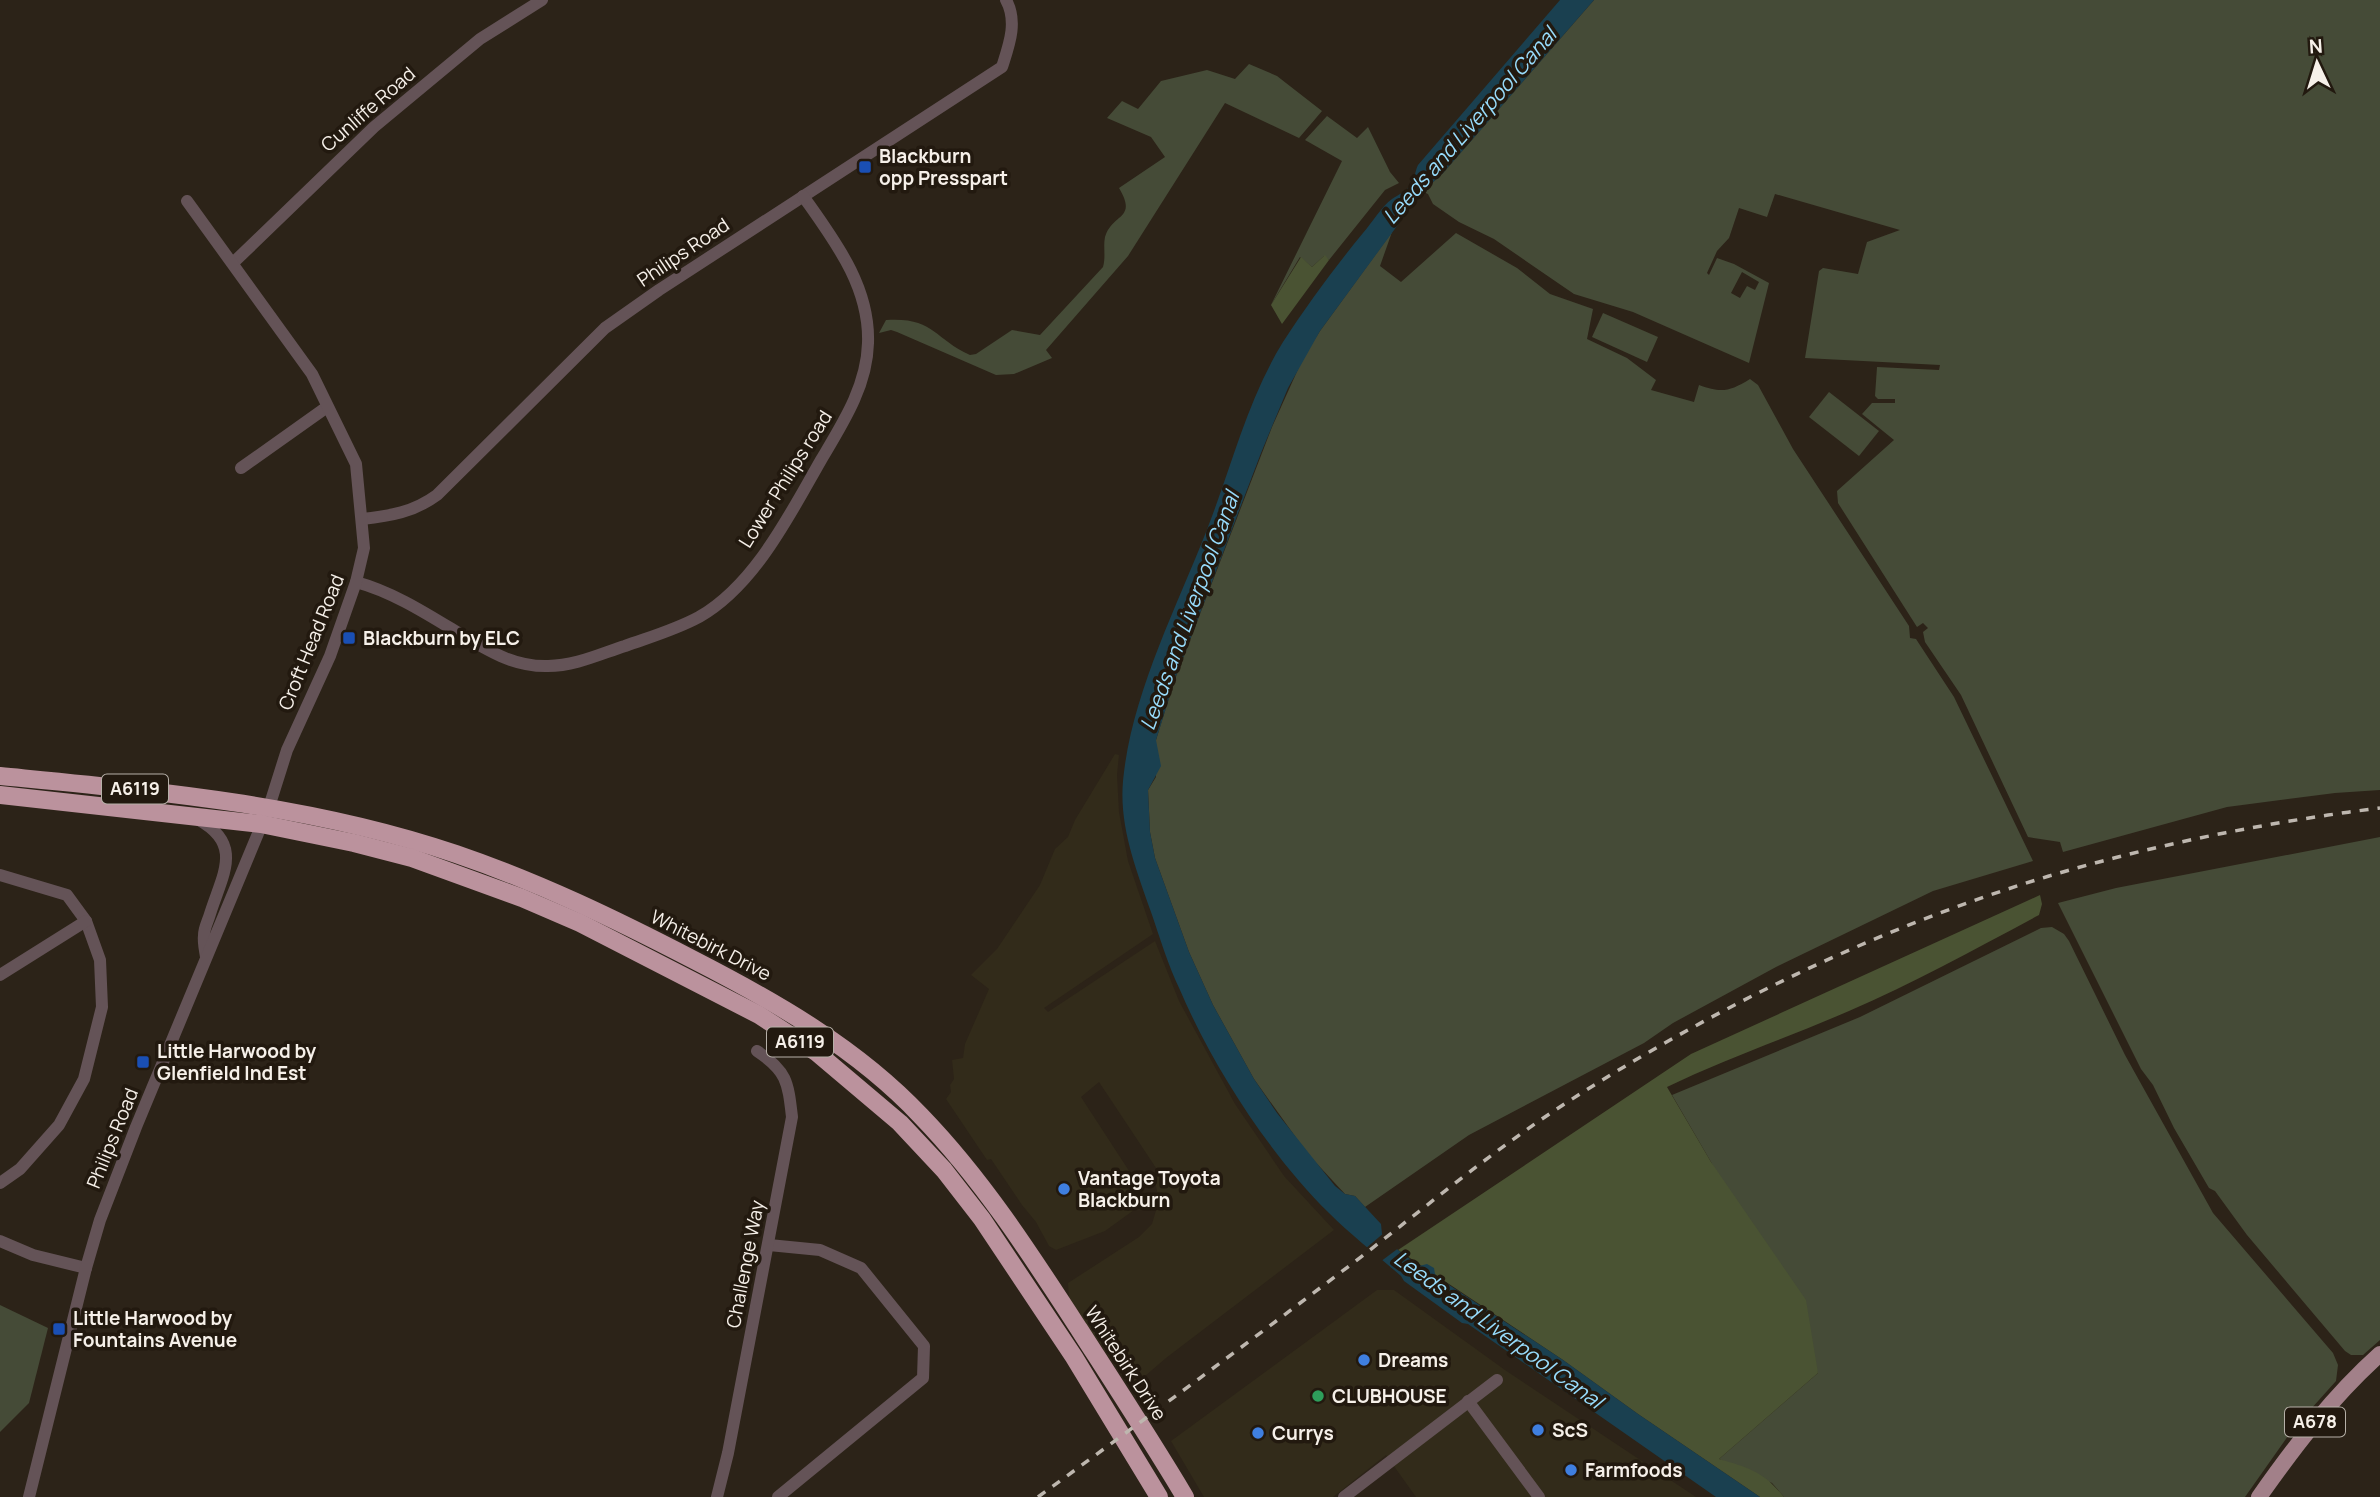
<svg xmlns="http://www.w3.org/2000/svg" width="2380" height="1497" viewBox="0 0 2380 1497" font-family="Manrope,sans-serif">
	<rect width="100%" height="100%" fill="#2c2318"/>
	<g fill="#322b1a">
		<polygon points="1115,754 1119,755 1117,775 1119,812 1128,861 1153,934 1044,1008 1048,1012 1155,941 1179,1001 1235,1104 1284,1176 1334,1230 1166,1358 1131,1388 1069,1300 1068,1283 1139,1237 1152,1224 1159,1200 1155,1182 1156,1168 1099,1082 1081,1097 1135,1180 1140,1199 1134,1210 1105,1231 1056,1250 1049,1246 1036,1222 1022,1205 991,1159 987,1160 946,1099 951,1092 950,1085 954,1079 952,1060 963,1058 965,1044 989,989 971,975 997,949 1040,885 1055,849 1068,837 1075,820"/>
		<polygon points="1377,1290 1394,1290 1505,1370 1696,1497 1416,1497 1386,1455 1333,1497 1204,1497 1171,1441"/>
	</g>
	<g fill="#454b37" fill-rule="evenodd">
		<path d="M 1594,0 L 2380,0 L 2380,790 L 2335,793 L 2227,807 L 2063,852 L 2060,842 L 2028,837 L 1961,695 L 1925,642 L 1923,632 L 1928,628 L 1923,623 L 1917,627 L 1838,503 L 1837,491 L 1894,440 L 1862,414 L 1872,403 L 1895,403 L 1895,399 L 1878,399 L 1875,396 L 1877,367 L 1939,370 L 1940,365 L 1805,358 L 1819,271 L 1823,268 L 1858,274 L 1867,242 L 1900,230 L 1775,194 L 1767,217 L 1739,208 L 1729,238 L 1717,251 L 1707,273 L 1709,275 L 1717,258 L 1734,264 L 1769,283 L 1749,363 L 1633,312 L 1574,294 L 1494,239 L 1459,222 L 1433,204 L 1428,194 L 1417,189 L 1420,186 L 1431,184 L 1443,173 ZM 1742,272 L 1759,282 L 1755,290 L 1747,286 L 1740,298 L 1731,293 Z"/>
		<path d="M 1249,64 L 1277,76 L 1322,111 L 1299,138 L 1225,103 L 1128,256 L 1046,350 L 1052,358 L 1014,374 L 996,375 L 897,332 L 891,330 L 879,333 L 886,320 C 934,317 933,338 970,355 L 976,354 L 1012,330 L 1040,335 L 1103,267 C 1106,257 1103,246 1105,237 C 1112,213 1138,220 1119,188 L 1165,157 L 1151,137 L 1107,118 L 1122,101 L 1138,109 L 1161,81 L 1207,70 L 1235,79 Z"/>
		<polygon points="1327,116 1357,138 1368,127 1390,172 1399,183 1385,190 1329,260 1324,256 1312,267 1300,257 1271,305 1342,161 1305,140"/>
		<path d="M 1392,232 L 1380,266 L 1401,282 L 1456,233 L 1517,268 L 1550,294 L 1593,309 L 1587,339 L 1627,358 L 1656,380 L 1651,390 L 1694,402 L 1699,385 C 1721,393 1729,392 1750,379 L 1758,385 L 1793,449 L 1909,626 L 1910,638 L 1916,639 L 1954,697 L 2033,861 L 1933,891 L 1776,967 L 1673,1023 L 1644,1043 L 1469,1135 L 1365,1207 L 1355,1196 L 1345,1194 L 1307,1153 L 1254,1079 L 1213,1005 L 1189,952 L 1155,858 L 1150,832 L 1148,790 L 1156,777 L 1156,740 L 1175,679 L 1272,427 L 1304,356 L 1320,331 Z"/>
		<polygon points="1603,313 1658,337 1647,362 1592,337"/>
		<polygon points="1829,392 1879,431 1859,456 1809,417"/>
		<polygon points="2380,837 2380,1340 2363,1355 2351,1355 2345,1351 2247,1235 2215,1191 2209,1188 2174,1128 2153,1085 2141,1069 2058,903 2116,888"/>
		<polygon points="2052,927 2064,934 2069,941 2125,1055 2213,1213 2333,1353 2338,1365 2336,1381 2293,1429 2245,1497 1784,1497 1772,1483 1719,1459 1818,1373 1711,1162 1672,1095 1860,1017 2041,928"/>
		<polygon points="0,1305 48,1328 29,1403 0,1432"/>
	</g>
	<g fill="#4a5333">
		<polygon points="1325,255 1329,260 1282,324 1271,305 1301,257 1312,267"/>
		<path d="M 2040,895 L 2042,904 L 2039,915 C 1977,948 1914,983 1849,1011 C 1789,1037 1727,1058 1667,1087 L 1711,1162 L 1806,1300 L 1818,1373 L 1719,1459 C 1749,1468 1763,1471 1784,1497 L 1760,1497 L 1638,1414 L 1563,1360 L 1398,1250 L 1691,1054 Z"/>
	</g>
	<path fill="#1a4050" d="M 1560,0 L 1594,0 L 1443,173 L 1431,184 L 1420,186 L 1408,198 L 1408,211 L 1320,331 L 1288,388 L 1261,453 L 1175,679 L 1156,740 L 1161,766 L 1148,790 L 1150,832 L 1155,858 L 1189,952 L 1213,1005 L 1254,1079 L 1277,1113 L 1335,1186 L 1345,1194 L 1355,1196 L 1381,1224 L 1382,1234 L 1398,1250 L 1419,1266 L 1427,1264 L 1434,1268 L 1435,1274 L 1443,1281 L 1563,1360 L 1638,1414 L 1760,1497 L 1716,1497 L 1468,1324 L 1462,1323 L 1404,1281 L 1401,1276 C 1377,1255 1351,1235 1329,1213 C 1269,1154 1213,1067 1180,990 C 1168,965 1160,938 1151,912 C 1136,869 1119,827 1123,781 C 1131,696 1175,611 1206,532 C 1231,469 1247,400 1283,342 C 1307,305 1335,267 1363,233 C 1372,223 1381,207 1392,199 C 1399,194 1407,192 1412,183 C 1415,178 1415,171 1418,165 Z"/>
	<polygon fill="#2c2318" points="1385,1232 1400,1247 1380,1262 1365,1249"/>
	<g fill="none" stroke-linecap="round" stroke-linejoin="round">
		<g stroke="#645357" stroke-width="12">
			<polyline points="233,263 374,127 480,39 542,0"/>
			<polyline points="241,468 327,407"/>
			<path d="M 362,519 C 390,516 414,512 437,495 L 605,328 L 659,290 L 1002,67 C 1009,45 1018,22 1006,0"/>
			<path d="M 356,582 C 393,592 427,614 460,634 C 489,651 514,667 548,666 C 575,666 600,654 625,646 C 650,637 675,630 699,617 C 755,585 790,514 821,460 C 843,423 867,386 868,343 C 870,286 834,240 803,196"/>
			<path d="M 199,820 C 244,845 222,875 210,914 C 208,921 204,928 204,935 C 203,942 205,950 206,957"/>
			<polyline points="0,875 67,895 75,906 86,921 100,960 102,1007 84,1079 59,1125 20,1169 0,1183"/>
			<polyline points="0,975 86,921"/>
			<polyline points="0,1241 33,1255 86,1268"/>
			<polyline points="769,1245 820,1250 861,1268 924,1346 923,1378 778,1497"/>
			<polyline points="1468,1401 1539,1497"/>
			<polyline points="29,1497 86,1268 100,1220 136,1127 269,807 287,750 330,656 356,582 364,548 356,464 312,374 187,201"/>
			<path d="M 717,1497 L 728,1453 L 792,1117 C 788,1082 787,1071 757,1051"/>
			<polyline points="1344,1497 1497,1380"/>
		</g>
		<path stroke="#a28089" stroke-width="16" d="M 2259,1497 C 2295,1446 2333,1396 2380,1354"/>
		<g stroke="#bb929d" stroke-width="18">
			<path d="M 0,776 C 154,791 309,804 456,854 C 538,882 615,919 692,959 C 774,1001 857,1048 921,1116 C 982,1179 1031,1255 1079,1329 C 1115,1385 1151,1440 1185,1497"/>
			<polyline points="0,795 261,824 354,843 412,858 522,898 580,923 759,1015 816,1052 900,1123 944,1170 982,1219 1074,1357 1159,1497"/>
		</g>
		<path stroke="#beb7af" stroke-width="3.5" stroke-dasharray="9 9" stroke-linecap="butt" d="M 1038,1497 C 1144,1420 1249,1342 1353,1263 C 1425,1208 1493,1150 1569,1101 C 1717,1006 1880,927 2049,876 C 2157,844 2268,822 2380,808"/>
	</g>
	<g fill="#1a4fb4" stroke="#22190f" stroke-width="2.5">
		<rect x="858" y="160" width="14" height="14" rx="3.5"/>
		<rect x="342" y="631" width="14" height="14" rx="3.5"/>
		<rect x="136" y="1055" width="14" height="14" rx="3.5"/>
		<rect x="52" y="1322" width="14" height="14" rx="3.5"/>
	</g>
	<g fill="#3f7fe0" stroke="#22190f" stroke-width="2.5">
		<circle cx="1064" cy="1189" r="7"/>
		<circle cx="1364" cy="1360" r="7"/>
		<circle cx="1538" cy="1430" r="7"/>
		<circle cx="1258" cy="1433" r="7"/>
		<circle cx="1571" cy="1470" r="7"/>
	</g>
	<circle fill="#2e9e5b" stroke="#22190f" stroke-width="2.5" cx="1318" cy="1396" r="7"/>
	<g text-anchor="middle" stroke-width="7" stroke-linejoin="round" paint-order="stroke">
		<g fill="#22190f" stroke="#b6b0a8" stroke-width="2">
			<rect x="102" y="774.5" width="66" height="29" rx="5"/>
			<rect x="767" y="1027.5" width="66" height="29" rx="5"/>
			<rect x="2285" y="1407.5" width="60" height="29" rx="5"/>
		</g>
		<g font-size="18" font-weight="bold" fill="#f6f0e9">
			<text x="135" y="795">A6119</text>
			<text x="800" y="1048">A6119</text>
			<text x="2315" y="1428">A678</text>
		</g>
		<g font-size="19" fill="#f6f0e9" stroke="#22190f">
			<text transform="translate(368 109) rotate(-41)" y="7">Cunliffe Road</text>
			<text transform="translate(683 252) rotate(-34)" y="7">Philips Road</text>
			<text transform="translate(785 479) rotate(-58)" y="7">Lower Philips road</text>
			<text transform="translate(311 642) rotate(-68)" y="7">Croft Head Road</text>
			<text transform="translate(711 945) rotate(27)" y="7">Whitebirk Drive</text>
			<text transform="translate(112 1138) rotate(-68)" y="7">Philips Road</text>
			<text transform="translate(745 1264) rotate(-79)" y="7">Challenge Way</text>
			<text transform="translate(1126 1363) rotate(57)" y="7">Whitebirk Drive</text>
		</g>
		<g font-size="19" font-weight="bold" fill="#f6f0e9" stroke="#22190f" text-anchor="start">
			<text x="879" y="163">Blackburn<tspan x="879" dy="22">opp Presspart</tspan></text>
			<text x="363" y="645">Blackburn by ELC</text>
			<text x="157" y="1058">Little Harwood by<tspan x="157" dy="22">Glenfield Ind Est</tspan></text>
			<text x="1078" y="1185">Vantage Toyota<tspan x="1078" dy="22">Blackburn</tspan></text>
			<text x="73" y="1325">Little Harwood by<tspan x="73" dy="22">Fountains Avenue</tspan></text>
			<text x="1378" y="1367">Dreams</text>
			<text x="1332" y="1403">CLUBHOUSE</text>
			<text x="1552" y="1437">ScS</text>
			<text x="1272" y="1440">Currys</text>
			<text x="1585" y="1477">Farmfoods</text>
		</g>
		<g font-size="21" font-style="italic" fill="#97dbfb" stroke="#22190f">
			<text transform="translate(1470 126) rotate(-49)" y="7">Leeds and Liverpool Canal</text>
			<text transform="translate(1190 611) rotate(-70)" y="7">Leeds and Liverpool Canal</text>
			<text transform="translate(1498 1330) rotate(36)" y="7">Leeds and Liverpool Canal</text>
		</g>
	</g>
	<g transform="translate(2317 63) rotate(356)" stroke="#22190f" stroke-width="5" paint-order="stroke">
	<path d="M0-5L12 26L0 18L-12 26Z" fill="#f6f0e9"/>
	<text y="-10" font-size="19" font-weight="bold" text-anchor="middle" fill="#f6f0e9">N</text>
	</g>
</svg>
